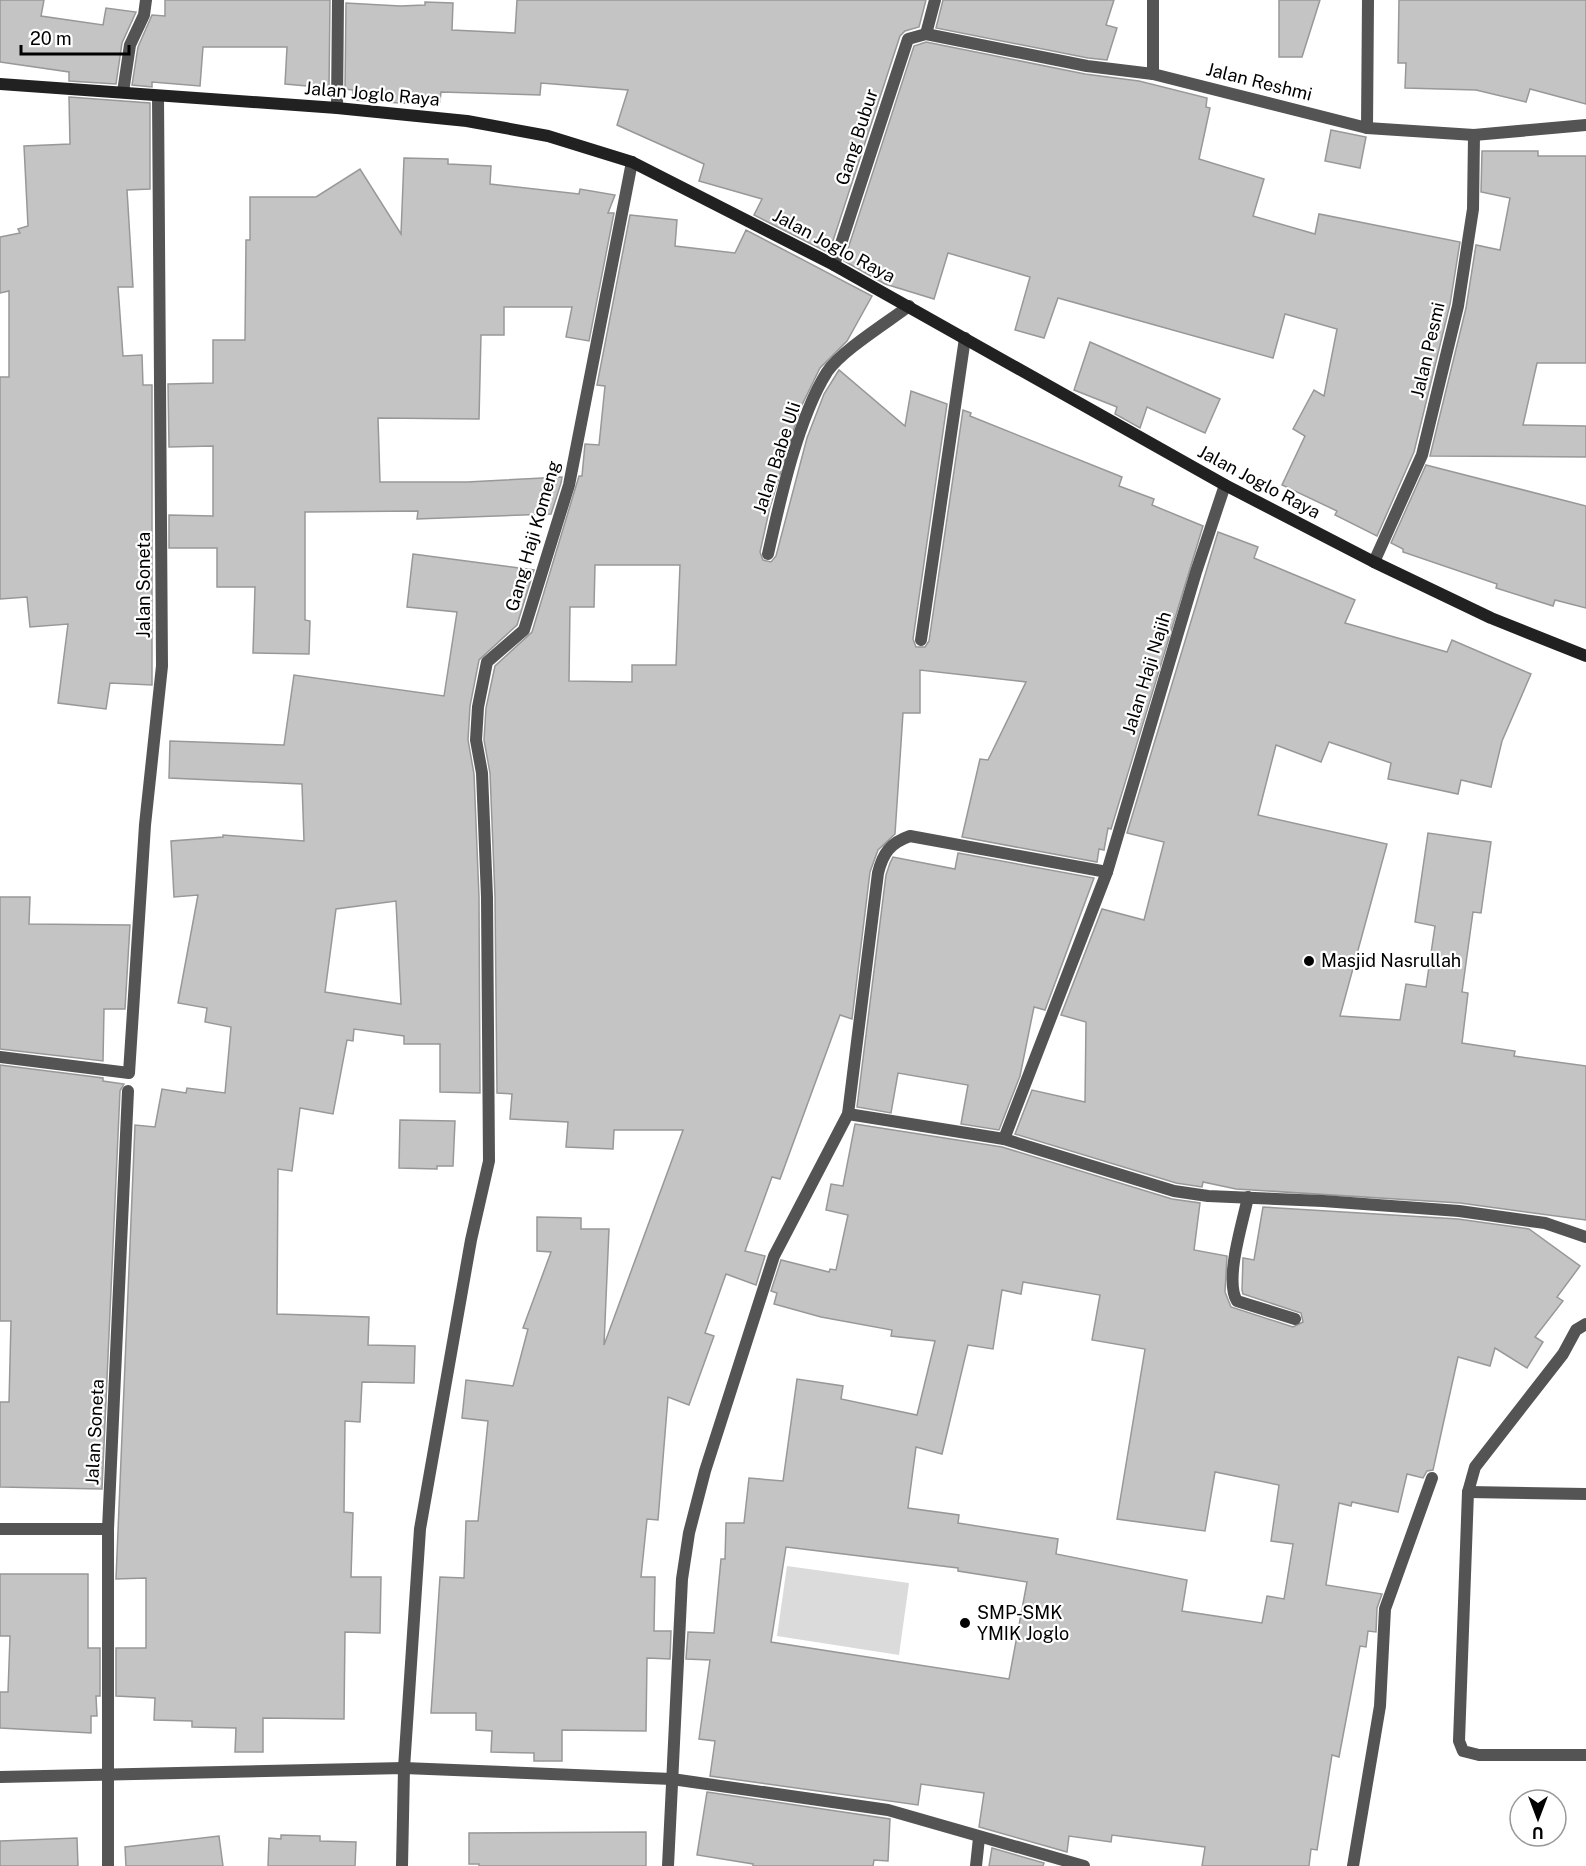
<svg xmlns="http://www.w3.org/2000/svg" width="1586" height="1866" viewBox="0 0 1586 1866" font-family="'Public Sans',sans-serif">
	<rect width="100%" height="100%" fill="#fff"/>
	<polygon fill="#dbdbdb" points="787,1566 909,1583 899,1655 777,1636"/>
	<g fill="#c4c4c4" stroke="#989898" stroke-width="1.5" fill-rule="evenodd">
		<polygon points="0,0 44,0 41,16 103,25 106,8 136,12 122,43 116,84 69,81 69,72 0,62"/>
		<polygon points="165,0 330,0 329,88 285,84 287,47 203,47 200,86 152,82 152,87 132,85 138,47 152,15 165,16"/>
		<polygon points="517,0 926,0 919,27 905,31 900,36 829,253 754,215 762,199 699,181 704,164 617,125 628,90 541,83 540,95 441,92 440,102 416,100 416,104 353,100 353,90 345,89 346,3 400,6 425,5 425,2 453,3 452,30 515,33"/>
		<polygon points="943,0 1114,0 1106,25 1117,28 1107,60 1088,58 936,28"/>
		<polygon points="1279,0 1320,0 1302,57 1279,57"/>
		<polygon points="1399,0 1586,0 1586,104 1530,89 1526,102 1476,90 1405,88 1406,63 1398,63"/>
		<polygon points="926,42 1085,74 1139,81 1207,98 1206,107 1210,108 1199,159 1264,179 1253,216 1315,234 1319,214 1460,242 1450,304 1414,452 1377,536 1335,515 1337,511 1282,485 1305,436 1293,429 1314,390 1324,396 1337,329 1285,314 1273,358 1058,298 1044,338 1015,330 1030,277 948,253 934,299 885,284 844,261 914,46"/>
		<polygon points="69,97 150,103 150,189 127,190 133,287 118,287 123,356 142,355 143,385 152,385 152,685 110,683 106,709 58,703 68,624 30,627 27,597 0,599 0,377 9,377 9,291 0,293 0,237 20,233 18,229 28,226 24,146 70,144"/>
		<polygon points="1331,130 1366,137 1360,168 1325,161"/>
		<polygon points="1482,151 1538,151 1538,156 1586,156 1586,363 1537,363 1523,425 1586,426 1586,457 1430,456 1466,308 1476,245 1500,250 1510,198 1481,192"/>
		<polygon points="404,158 448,159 448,164 491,166 490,184 579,194 580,189 615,195 608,213 614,213 589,341 566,337 572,307 504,307 504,335 481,335 479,419 378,418 380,482 467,482 562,477 561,483 551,514 417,519 418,511 305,512 305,620 310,621 309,654 253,653 255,587 217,587 217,548 169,548 169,515 213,516 213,446 169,447 168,384 213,383 213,340 245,340 246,240 250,240 250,197 316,197 360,169 401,234"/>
		<path d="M 630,215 L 677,220 L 675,246 L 735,253 L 746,230 L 872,296 L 847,341 L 820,368 L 800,409 L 770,507 L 760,552 L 763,560 L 771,562 L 776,556 L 807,438 L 824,394 L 839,370 L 905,426 L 911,391 L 947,404 L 913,639 L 916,647 L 925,647 L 929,641 L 963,410 L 971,413 L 970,416 L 1122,477 L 1119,486 L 1154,499 L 1152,505 L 1203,526 L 1111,829 L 1108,828 L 1104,850 L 1099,849 L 1097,862 L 962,837 L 980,759 L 988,760 L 1026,682 L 920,670 L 920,713 L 903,713 L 895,834 L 878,850 L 870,872 L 852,1019 L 840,1015 L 780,1179 L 772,1177 L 745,1251 L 765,1256 L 756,1285 L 726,1274 L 705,1333 L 714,1336 L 689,1405 L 668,1397 L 658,1520 L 647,1519 L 641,1577 L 655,1577 L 654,1631 L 671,1631 L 670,1659 L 647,1658 L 646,1731 L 562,1730 L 562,1761 L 534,1761 L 534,1753 L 491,1752 L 492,1731 L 476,1730 L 476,1713 L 431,1713 L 440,1577 L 464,1578 L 466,1521 L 478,1521 L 488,1421 L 462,1418 L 466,1380 L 513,1386 L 528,1329 L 523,1328 L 551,1252 L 537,1251 L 537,1217 L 581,1218 L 581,1229 L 609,1229 L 604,1345 L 683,1130 L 614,1130 L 613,1149 L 566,1147 L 568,1122 L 510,1119 L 512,1094 L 497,1093 L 495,897 L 490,773 L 484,740 L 486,708 L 495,666 L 532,632 L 579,476 L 582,476 L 585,444 L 599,445 L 605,386 L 597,385 ZM 595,565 L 680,565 L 676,665 L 632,665 L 632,682 L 569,681 L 570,607 L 594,607 Z"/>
		<polygon points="1090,342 1220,399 1205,433 1147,407 1140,428 1115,414 1117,407 1074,390"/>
		<polygon points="1426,465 1586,506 1586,608 1555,600 1553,606 1496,588 1497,584 1403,552 1403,549 1391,543"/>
		<polygon points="1218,532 1258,547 1254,558 1355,600 1345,623 1447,652 1452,640 1531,674 1502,741 1491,787 1461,780 1458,794 1388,779 1391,763 1329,742 1321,762 1276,745 1258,815 1387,844 1340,1016 1400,1020 1406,984 1426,987 1435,926 1415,922 1428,833 1491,842 1481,913 1473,912 1462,992 1468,993 1462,1043 1515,1051 1514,1056 1586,1066 1586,1220 1460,1203 1236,1189 1203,1182 1202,1187 1176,1183 1015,1134 1032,1090 1085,1102 1086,1022 1061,1015 1102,909 1144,920 1164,842 1127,833"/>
		<path d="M 413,554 L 534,570 L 517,625 L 479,660 L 470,706 L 468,740 L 474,774 L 479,897 L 480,1093 L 440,1092 L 440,1044 L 404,1044 L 404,1036 L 354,1029 L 353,1041 L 347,1040 L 333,1114 L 300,1108 L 292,1171 L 278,1169 L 277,1314 L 369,1317 L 368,1345 L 415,1346 L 414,1383 L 362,1382 L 360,1422 L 345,1421 L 344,1512 L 353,1513 L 351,1577 L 381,1577 L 380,1633 L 345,1632 L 344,1719 L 263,1718 L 263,1752 L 235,1752 L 236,1728 L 192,1727 L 192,1721 L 154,1720 L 155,1698 L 116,1696 L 116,1648 L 146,1648 L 146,1578 L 116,1579 L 135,1125 L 155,1127 L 162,1089 L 186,1093 L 187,1088 L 225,1093 L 231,1027 L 205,1022 L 207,1008 L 178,1003 L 198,895 L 174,897 L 171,841 L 223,837 L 223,835 L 304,841 L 302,784 L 169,778 L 170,741 L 284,745 L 294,675 L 444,696 L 457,612 L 407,607 ZM 396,901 L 401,1004 L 325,992 L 336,909 Z"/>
		<polygon points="958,853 1094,878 1045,1010 1034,1007 1020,1076 999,1130 961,1124 968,1085 898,1073 891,1113 857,1107 886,875 890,863 893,857 955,869"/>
		<polygon points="0,897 30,897 29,924 130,925 125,1009 104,1009 103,1061 0,1049"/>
		<polygon points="0,1065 103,1078 103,1081 124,1084 120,1091 102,1489 0,1487 0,1402 9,1402 11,1321 0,1321"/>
		<polygon points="400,1120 455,1121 453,1166 437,1166 437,1169 399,1168"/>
		<path d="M 855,1124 L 1002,1147 L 1172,1199 L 1200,1203 L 1194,1250 L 1227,1256 L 1225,1292 L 1231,1307 L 1293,1327 L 1303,1322 L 1301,1313 L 1243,1294 L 1242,1290 L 1243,1258 L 1254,1260 L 1263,1207 L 1458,1219 L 1529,1229 L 1580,1266 L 1557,1297 L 1563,1301 L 1535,1337 L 1543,1342 L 1527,1368 L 1495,1348 L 1490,1366 L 1458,1357 L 1433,1470 L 1427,1471 L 1423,1478 L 1407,1474 L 1398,1512 L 1352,1502 L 1351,1506 L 1339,1503 L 1326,1585 L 1382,1594 L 1377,1608 L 1376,1632 L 1368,1631 L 1366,1647 L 1360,1646 L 1339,1757 L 1332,1755 L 1317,1850 L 1311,1849 L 1309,1866 L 1202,1866 L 1205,1847 L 1112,1835 L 1111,1842 L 1069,1836 L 1067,1852 L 979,1827 L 984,1793 L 921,1784 L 918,1805 L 710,1776 L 715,1741 L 699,1739 L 710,1660 L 686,1659 L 688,1632 L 714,1633 L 721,1559 L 725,1559 L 726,1523 L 744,1523 L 749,1478 L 783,1481 L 797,1379 L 843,1386 L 841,1399 L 917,1415 L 935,1341 L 891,1336 L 892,1330 L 821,1317 L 774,1304 L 777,1293 L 771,1291 L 781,1260 L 829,1272 L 830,1269 L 836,1270 L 848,1215 L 826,1210 L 831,1184 L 843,1186 ZM 1023,1282 L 1100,1295 L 1092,1340 L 1145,1349 L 1117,1519 L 1205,1531 L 1215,1472 L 1279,1485 L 1271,1541 L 1293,1544 L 1284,1599 L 1267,1596 L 1262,1623 L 1182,1611 L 1187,1580 L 1056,1554 L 1058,1539 L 958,1523 L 959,1515 L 908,1508 L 916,1447 L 942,1454 L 968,1345 L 993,1349 L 1002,1290 L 1021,1294 ZM 786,1547 L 958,1568 L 958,1571 L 1027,1582 L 1009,1679 L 771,1642 Z"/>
		<polygon points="0,1574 88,1574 88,1648 100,1648 100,1696 96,1696 97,1716 91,1716 91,1733 0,1728 0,1692 8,1692 10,1636 0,1636"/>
		<polygon points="707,1792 890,1819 888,1861 874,1860 873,1866 753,1866 753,1864 697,1855"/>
		<polygon points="646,1832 646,1866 479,1866 479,1864 469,1864 469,1833"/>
		<polygon points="281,1835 320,1836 320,1841 356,1842 355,1866 268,1866 269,1838 281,1839"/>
		<polygon points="219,1836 223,1866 126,1866 125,1847"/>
		<polygon points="77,1838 78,1866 0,1866 0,1841"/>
		<polygon points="992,1848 1044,1863 1043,1866 989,1866"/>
	</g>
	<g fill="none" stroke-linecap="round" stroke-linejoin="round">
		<g stroke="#545454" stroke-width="12">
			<polyline points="1586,1324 1576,1330 1563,1354 1475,1467 1468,1492 1459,1741 1463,1751 1479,1755 1586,1755"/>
			<polyline points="1468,1492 1586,1494"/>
		</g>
		<g stroke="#545454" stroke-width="12">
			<polyline points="926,34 935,0"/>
			<polyline points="1153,74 1153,0"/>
			<polyline points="123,92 130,45 144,15 146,0"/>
			<polyline points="337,108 338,0"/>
			<polyline points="1367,128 1368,0"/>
			<polyline points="834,265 908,39 926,34 1087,66 1153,74 1367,128 1474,135 1586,125"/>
			<path d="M 768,554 C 780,500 798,418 827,372 C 841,351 888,322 909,306"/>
			<polyline points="1374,562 1422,455 1458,306 1473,209 1474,135"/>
			<polyline points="921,640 965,338"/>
			<polyline points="0,1057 129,1073 145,825 162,666 158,96"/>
			<polyline points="848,1114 1004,1139 1174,1191 1208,1196 1323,1201 1459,1211 1545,1223 1586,1237"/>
			<polyline points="1004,1139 1107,872 1196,572 1225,485"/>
			<path d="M 1248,1197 C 1243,1222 1224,1280 1237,1301 L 1295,1319"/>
			<polyline points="0,1529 108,1529"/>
			<polyline points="0,1777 404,1768 672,1779 888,1810 1084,1866"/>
			<polyline points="108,1866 108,1529 128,1091"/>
			<polyline points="402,1866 404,1768 420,1529 471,1240 489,1161 487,897 482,773 476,740 478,707 487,662 524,630 569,485 632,162"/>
			<path d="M 668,1866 L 682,1579 L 689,1533 L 705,1471 L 774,1256 L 848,1114 L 878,873 C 883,853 890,843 910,836 L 1107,872"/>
			<polyline points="976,1866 979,1838"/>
			<polyline points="1353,1866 1380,1706 1385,1609 1432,1478"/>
		</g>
		<polyline stroke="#212121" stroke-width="12" points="0,84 337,108 467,121 548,136 632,162 834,265 1225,485 1374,562 1491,618 1586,656"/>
	</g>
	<g fill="#000" stroke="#fff" stroke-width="2">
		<circle cx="1309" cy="961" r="6"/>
		<circle cx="965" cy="1623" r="6"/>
	</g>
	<g text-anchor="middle" stroke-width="4.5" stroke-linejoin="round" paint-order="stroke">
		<g font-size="18" fill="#000" stroke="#fff">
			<text transform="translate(1259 82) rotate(14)" y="6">Jalan Reshmi</text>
			<text transform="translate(372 94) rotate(5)" y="6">Jalan Joglo Raya</text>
			<text transform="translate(857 137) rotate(-72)" y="6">Gang Bubur</text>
			<text transform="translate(834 246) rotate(28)" y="6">Jalan Joglo Raya</text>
			<text transform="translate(1428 350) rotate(-77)" y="6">Jalan Pesmi</text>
			<text transform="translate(777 458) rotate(-72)" y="6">Jalan Babe Uli</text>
			<text transform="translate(1259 482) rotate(28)" y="6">Jalan Joglo Raya</text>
			<text transform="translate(533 536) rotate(-74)" y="6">Gang Haji Komeng</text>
			<text transform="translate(144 585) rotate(-90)" y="6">Jalan Soneta</text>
			<text transform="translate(1147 673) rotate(-73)" y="6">Jalan Haji Najih</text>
			<text transform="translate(95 1432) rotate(-87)" y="6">Jalan Soneta</text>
		</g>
		<g font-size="18" fill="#000" stroke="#fff" text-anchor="start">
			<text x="1321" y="967">Masjid Nasrullah</text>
			<text x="977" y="1619">SMP-SMK<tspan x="977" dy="21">YMIK Joglo</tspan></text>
		</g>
	</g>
	<g transform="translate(1538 1818) rotate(180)"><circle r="28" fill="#ffffff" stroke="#999999" stroke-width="1.5"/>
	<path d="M0-4.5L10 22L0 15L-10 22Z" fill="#000000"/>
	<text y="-9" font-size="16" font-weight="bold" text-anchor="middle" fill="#000000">U</text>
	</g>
	<path d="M21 45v9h108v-9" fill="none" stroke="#000000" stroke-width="3"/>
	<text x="30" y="45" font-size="18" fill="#000000" stroke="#ffffff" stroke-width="4.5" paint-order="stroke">20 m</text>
</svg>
